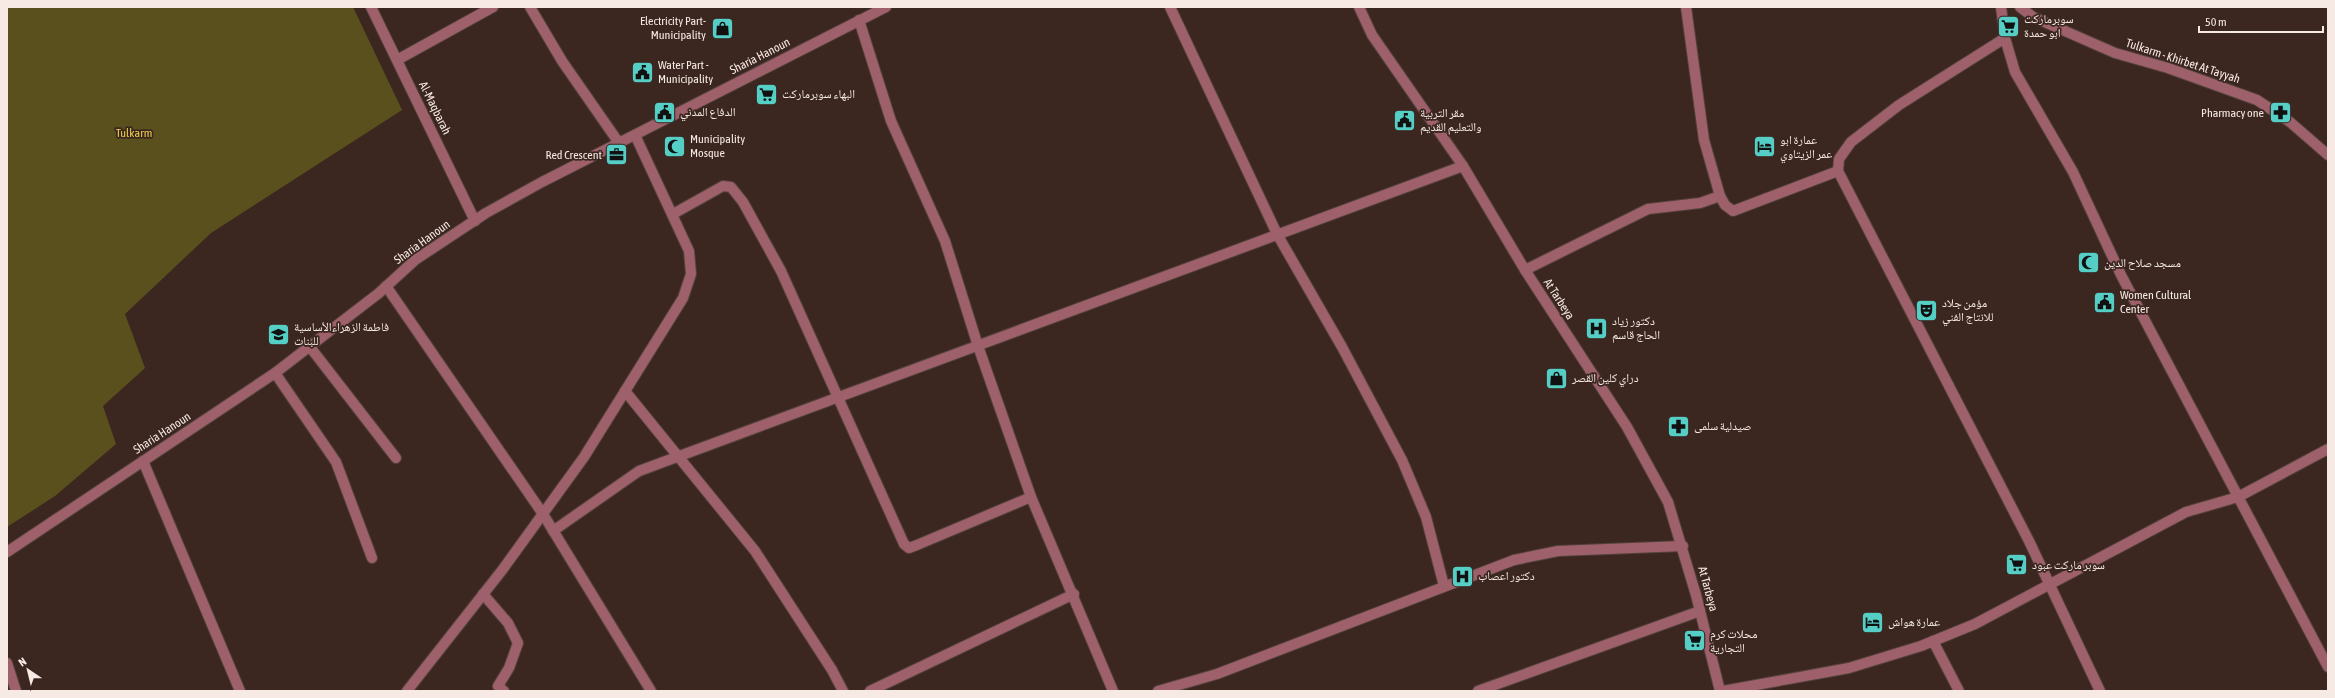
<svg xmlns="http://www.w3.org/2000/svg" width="2335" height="698" viewBox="0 0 2335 698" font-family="'Asap Condensed','Noto Naskh Arabic',sans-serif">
	<rect width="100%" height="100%" fill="#3b2720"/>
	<polygon fill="#5a501e" points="8,7 353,7 402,110 211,233 125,314 145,368 103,406 116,444 55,496 7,527"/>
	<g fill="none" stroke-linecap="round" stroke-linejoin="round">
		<defs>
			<g id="minor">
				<polyline points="371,7 475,221"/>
				<polyline points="530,7 562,61 619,143"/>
				<polyline points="1170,7 1277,234 1342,347 1402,460 1426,517 1444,586"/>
				<polyline points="1359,7 1372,35 1463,166 1525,270 1627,427 1668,502 1696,595 1720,691"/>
				<polyline points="1686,7 1704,140 1720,196 1725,205 1733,211 1838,171"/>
				<polyline points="2001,7 2005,38 2015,72 2073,172 2121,275 2328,667"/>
				<polyline points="2020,7 2033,17 2115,53 2168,68 2257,100 2290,122 2328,155"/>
				<polyline points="859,20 891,121 945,241 978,346 1031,497 1113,691"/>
				<polyline points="2005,38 1899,105 1851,142 1839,159 1838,171 2029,541 2100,691"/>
				<polyline points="397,60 493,7"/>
				<polyline points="673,214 723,186 731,187 743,202 781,271 904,544 909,548 917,545 1031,497"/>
				<polyline points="1525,270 1648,209 1700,203 1720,196"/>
				<polyline points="386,286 543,514 651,691"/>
				<polyline points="310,347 396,458"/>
				<polyline points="275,373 336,462 372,558"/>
				<polyline points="625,391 755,551 832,670 843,691"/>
				<polyline points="143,461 240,691"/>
				<polyline points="553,531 639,471 1463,166"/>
				<polyline points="7,552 275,373 379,293 415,260 486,213 542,182 886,7"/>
				<polyline points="483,594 508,623 518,643 509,668 498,686 504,691"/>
				<polyline points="1933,641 1959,691"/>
				<polyline points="7,663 16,691"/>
				<polyline points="407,691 503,569 584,457 683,298 691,274 689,251 635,135"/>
				<polyline points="870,691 1074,594"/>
				<polyline points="1158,691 1217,674 1514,560 1558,551 1683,546"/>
				<polyline points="1478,691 1700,611"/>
				<polyline points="1723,691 1849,668 1921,646 1975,624 2186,512 2238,497 2328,449"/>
			</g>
		</defs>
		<use href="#minor" stroke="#55423b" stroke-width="12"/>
		<use href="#minor" stroke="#9e616c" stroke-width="10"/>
	</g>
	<defs>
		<symbol id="supermarket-square" viewBox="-11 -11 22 22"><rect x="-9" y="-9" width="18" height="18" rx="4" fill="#55cec5" stroke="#3b2720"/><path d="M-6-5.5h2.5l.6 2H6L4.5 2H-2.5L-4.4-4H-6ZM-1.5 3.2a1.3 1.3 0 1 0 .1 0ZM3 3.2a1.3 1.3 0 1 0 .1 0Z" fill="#111"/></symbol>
		<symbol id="shop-square" viewBox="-11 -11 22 22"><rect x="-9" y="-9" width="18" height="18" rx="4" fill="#55cec5" stroke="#3b2720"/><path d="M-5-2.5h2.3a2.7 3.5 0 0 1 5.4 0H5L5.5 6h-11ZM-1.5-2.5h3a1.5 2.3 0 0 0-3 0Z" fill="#111"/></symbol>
		<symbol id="civic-square" viewBox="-11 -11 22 22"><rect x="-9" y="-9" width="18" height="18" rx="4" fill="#55cec5" stroke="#3b2720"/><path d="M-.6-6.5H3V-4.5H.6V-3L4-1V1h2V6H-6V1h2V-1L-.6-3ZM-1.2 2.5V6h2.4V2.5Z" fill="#111"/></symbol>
		<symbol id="pharmacy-square" viewBox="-11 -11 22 22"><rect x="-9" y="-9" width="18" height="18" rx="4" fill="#55cec5" stroke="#3b2720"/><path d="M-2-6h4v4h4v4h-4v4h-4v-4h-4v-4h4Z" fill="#111"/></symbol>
		<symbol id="mosque-square" viewBox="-11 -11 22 22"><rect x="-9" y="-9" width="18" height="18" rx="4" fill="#55cec5" stroke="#3b2720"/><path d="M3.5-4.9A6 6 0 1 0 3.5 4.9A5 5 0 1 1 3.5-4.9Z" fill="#111"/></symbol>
		<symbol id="hotel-square" viewBox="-11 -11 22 22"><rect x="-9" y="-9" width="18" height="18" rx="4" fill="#55cec5" stroke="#3b2720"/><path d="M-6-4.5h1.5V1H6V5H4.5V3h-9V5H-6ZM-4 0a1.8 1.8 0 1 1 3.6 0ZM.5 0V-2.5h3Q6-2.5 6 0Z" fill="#111"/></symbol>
		<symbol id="office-square" viewBox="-11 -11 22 22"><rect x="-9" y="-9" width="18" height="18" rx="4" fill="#55cec5" stroke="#3b2720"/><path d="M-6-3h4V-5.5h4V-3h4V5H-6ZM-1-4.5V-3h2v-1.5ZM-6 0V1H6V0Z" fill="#111"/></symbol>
		<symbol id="theatre-square" viewBox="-11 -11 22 22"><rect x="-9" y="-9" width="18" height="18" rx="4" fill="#55cec5" stroke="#3b2720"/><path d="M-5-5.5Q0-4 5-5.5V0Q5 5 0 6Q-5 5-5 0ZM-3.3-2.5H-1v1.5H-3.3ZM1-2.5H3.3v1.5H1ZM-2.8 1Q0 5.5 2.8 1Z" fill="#111"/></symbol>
		<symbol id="hospital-square" viewBox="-11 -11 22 22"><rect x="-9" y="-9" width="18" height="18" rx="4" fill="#55cec5" stroke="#3b2720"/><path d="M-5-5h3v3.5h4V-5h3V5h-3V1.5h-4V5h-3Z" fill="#111"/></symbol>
		<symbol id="school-square" viewBox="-11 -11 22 22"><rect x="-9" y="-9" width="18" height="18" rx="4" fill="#55cec5" stroke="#3b2720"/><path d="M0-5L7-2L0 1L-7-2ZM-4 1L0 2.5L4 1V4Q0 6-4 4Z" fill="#111"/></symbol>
	</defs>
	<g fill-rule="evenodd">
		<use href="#supermarket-square" x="1996" y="14" width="25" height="25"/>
		<use href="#shop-square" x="710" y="16" width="25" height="25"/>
		<use href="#civic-square" x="630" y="60" width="25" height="25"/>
		<use href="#supermarket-square" x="754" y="82" width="25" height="25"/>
		<use href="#civic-square" x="652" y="100" width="25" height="25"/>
		<use href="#pharmacy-square" x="2268" y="100" width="25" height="25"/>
		<use href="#civic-square" x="1392" y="108" width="25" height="25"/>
		<use href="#mosque-square" x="662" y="134" width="25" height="25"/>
		<use href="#hotel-square" x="1752" y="134" width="25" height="25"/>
		<use href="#office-square" x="604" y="142" width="25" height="25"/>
		<use href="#mosque-square" x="2076" y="250" width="25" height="25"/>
		<use href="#civic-square" x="2092" y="290" width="25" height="25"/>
		<use href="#theatre-square" x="1914" y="298" width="25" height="25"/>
		<use href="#hospital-square" x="1584" y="316" width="25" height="25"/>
		<use href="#school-square" x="266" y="322" width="25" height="25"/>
		<use href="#shop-square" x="1544" y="366" width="25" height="25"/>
		<use href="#pharmacy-square" x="1666" y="414" width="25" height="25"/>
		<use href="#supermarket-square" x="2004" y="552" width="25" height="25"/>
		<use href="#hospital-square" x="1450" y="564" width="25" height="25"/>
		<use href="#hotel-square" x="1860" y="610" width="25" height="25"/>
		<use href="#supermarket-square" x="1682" y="628" width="25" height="25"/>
	</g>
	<g text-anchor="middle" stroke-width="3.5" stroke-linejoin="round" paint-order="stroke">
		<g font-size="12" fill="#f7e9e4" stroke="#3b2720" text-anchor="start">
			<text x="2024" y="23">سوبرماركت<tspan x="2024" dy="14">ابو حمدة</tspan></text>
			<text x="706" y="25" text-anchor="end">Electricity Part-<tspan x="706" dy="14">Municipality</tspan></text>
			<text x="658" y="69">Water Part -<tspan x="658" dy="14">Municipality</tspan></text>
			<text x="782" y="98">البهاء سوبرماركت</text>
			<text x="680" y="116">الدفاع المدني</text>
			<text x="1420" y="117">مقر التربية<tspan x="1420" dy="14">والتعليم القديم</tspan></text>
			<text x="2264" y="117" text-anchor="end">Pharmacy one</text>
			<text x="690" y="143">Municipality<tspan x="690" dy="14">Mosque</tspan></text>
			<text x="1780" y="144">عمارة ابو<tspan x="1780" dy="14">عمر الزيتاوي</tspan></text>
			<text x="602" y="159" text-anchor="end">Red Crescent</text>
			<text x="2104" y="267">مسجد صلاح الدين</text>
			<text x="2120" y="299">Women Cultural<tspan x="2120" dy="14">Center</tspan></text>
			<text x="1942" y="307">مؤمن جلاد<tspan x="1942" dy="14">للانتاج الفني</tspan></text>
			<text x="1612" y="325">دكتور زياد<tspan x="1612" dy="14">الحاج قاسم</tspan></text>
			<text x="294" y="331">فاطمة الزهراءالأساسية<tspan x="294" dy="14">للبنات</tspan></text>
			<text x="1572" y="382">دراي كلين القصر</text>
			<text x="1694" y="430">صيدلية سلمى</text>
			<text x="2032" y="569">سوبر ماركت عبود</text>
			<text x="1478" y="580">دكتور اعصاب</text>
			<text x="1888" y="626">عمارة هواش</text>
			<text x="1710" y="638">محلات كرم<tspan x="1710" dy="14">التجارية</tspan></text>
		</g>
		<g font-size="12" fill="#f7e9e4" stroke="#3b2720">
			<text transform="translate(760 56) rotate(-27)" y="4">Sharia Hanoun</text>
			<text transform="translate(2183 61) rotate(18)" y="4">Tulkarm - Khirbet At Tayyah</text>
			<text transform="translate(435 108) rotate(64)" y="4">Al-Maqbarah</text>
			<text transform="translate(422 242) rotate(-36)" y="4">Sharia Hanoun</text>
			<text transform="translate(1559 299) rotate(57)" y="4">At Tarbeya</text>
			<text transform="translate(162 433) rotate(-33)" y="4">Sharia Hanoun</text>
			<text transform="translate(1708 589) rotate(75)" y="4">At Tarbeya</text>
		</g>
		<g font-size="12" fill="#e9d04b" stroke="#3b2720">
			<text x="134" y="137">Tulkarm</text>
		</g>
	</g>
	<rect width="2335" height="698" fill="none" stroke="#f7e9e4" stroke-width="16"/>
	<g transform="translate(28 670) rotate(325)" stroke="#3b2720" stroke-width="3" paint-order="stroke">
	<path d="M0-3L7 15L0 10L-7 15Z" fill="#f7e9e4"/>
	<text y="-6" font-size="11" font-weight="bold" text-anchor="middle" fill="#f7e9e4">N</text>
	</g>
	<path d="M2199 26v6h124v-6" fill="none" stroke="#f7e9e4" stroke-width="2"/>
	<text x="2205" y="26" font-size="12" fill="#f7e9e4" stroke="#3b2720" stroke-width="3" paint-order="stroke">50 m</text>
</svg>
